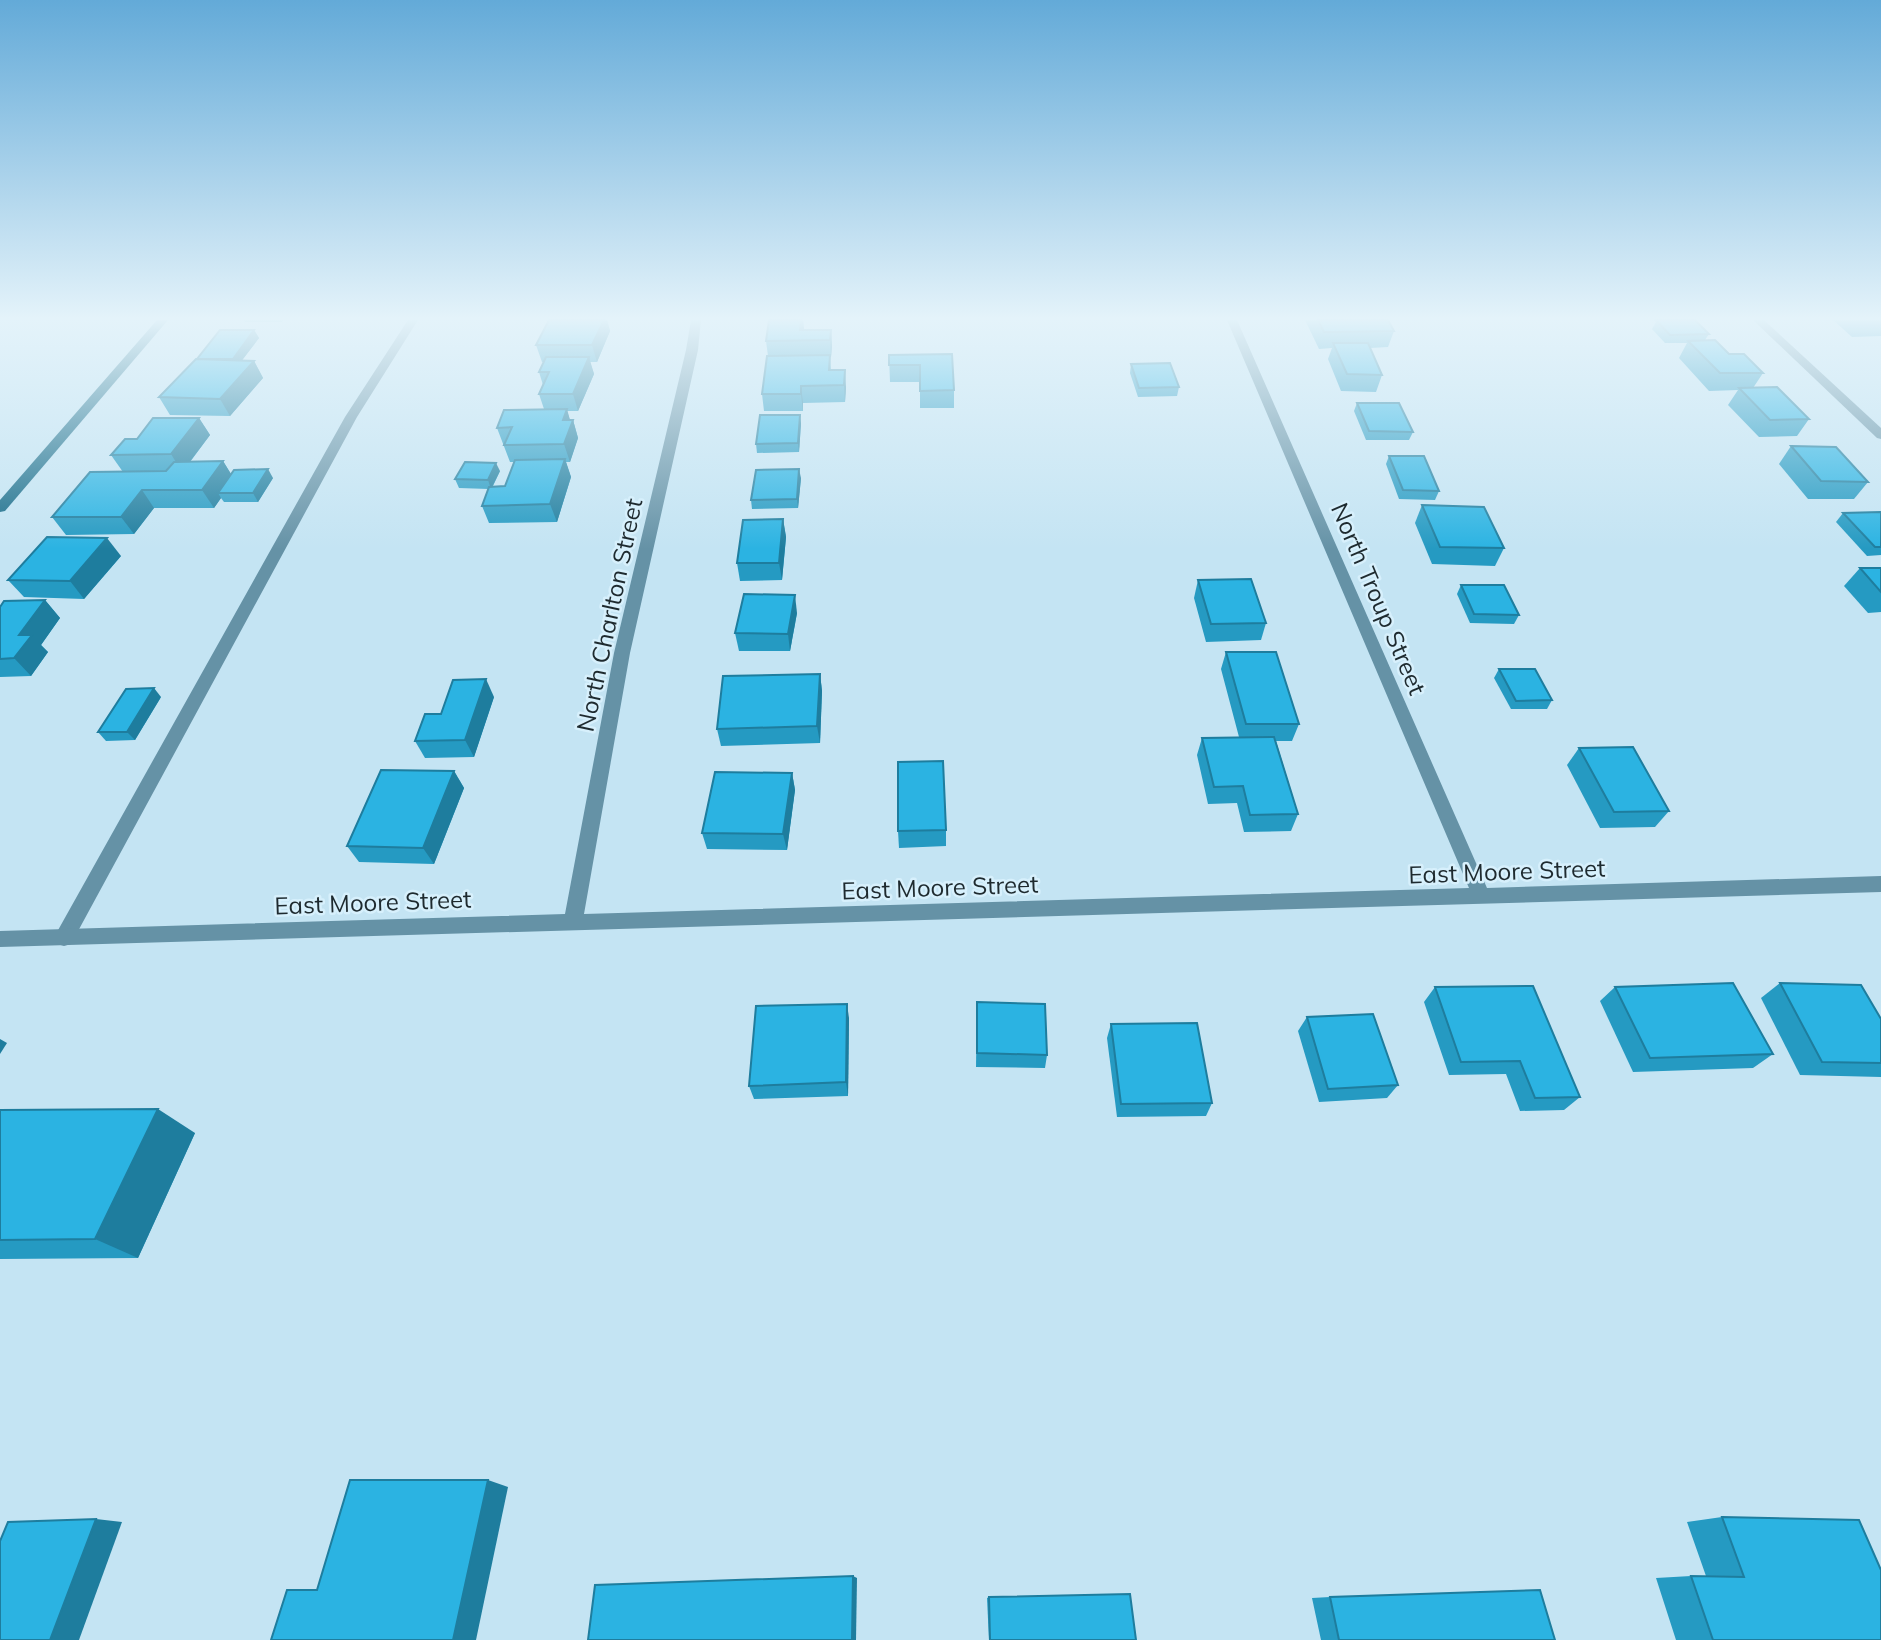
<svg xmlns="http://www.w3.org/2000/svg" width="1881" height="1640" viewBox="0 0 1881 1640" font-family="Mulish,sans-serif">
	<rect width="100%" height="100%" fill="#c4e4f3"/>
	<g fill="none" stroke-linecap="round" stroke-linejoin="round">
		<polygon fill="#6592a6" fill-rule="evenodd" points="408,320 418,320 357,417 71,944 64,946 57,944 54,938 57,932 345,417"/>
		<g fill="#6592a6" fill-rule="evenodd">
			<polygon points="691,320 701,320 698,350 630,653 584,914 1469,888 1227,320 1237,320 1487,888 1881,876 1881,892 0,947 0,931 565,914 614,653 686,350"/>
			<polygon points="1753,320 1764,320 1881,428 1881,439 1877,438"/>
		</g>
		<polygon fill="#1a6d8a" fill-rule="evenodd" points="157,320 168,320 5,511 0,512 0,500"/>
	</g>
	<g fill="#259ac2">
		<polygon points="244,320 283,320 282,322 245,322"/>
		<polygon points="549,320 607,320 610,331 597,362 590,362 594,374 578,411 567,411 570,420 573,420 578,438 570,462 566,462 571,477 557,522 489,523 482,506 489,489 459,488 455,479 500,471 493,486 505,486 514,462 510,462 497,428 544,409 539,394 543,385 539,372 544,362 542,362 536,345"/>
		<polygon points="769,320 803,320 804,330 831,330 832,346 831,357 830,357 831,370 846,387 845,402 803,403 803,411 764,411 762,394 768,356 766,341"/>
		<polygon points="1305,320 1388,320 1394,331 1388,347 1370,348 1382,375 1376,392 1341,391 1328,359 1332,348 1319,349"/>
		<polygon points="1654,320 1695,320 1709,334 1705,340 1763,373 1753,388 1809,419 1797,436 1759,437 1728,405 1738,390 1709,391 1679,358 1687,343 1665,343 1652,329 1656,322"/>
		<polygon points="1833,320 1881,320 1881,336 1852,337"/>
		<polygon points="254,330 259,338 242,360 254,361 263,378 230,416 170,415 159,397 197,359"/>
		<polygon points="952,354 954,390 954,408 920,408 920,382 890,382 889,355"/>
		<polygon points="1131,364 1179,387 1177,396 1138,397 1130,373"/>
		<polygon points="1357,403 1413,432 1409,440 1366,440 1354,411"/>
		<polygon points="199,418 210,435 190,462 223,461 231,474 273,478 258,502 224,502 221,498 214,508 154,508 134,534 66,535 52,517 123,472 111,455 137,439"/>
		<polygon points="801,423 799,452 757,453 756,444"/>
		<polygon points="1791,446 1868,482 1854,499 1808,499 1779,464"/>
		<polygon points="1389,456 1439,491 1435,500 1399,499 1386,464"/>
		<polygon points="801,478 798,508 752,509 751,500"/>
		<polygon points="1422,505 1504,548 1495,566 1432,564 1415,523"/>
		<polygon points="1881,512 1881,555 1867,556 1836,522 1843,513"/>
		<polygon points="783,519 786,537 782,580 740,581 737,563"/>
		<polygon points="121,556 84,599 24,597 8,580"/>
		<polygon points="1860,568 1881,568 1881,612 1868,613 1844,586"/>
		<polygon points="1198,580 1266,623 1261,640 1206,642 1194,598"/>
		<polygon points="1461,585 1519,615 1514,624 1470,623 1457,594"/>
		<polygon points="45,600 60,618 41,645 48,652 31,676 0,677 0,607"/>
		<polygon points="797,613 790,651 739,651 735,633"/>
		<polygon points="1226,652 1299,724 1292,741 1276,741 1298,814 1291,831 1244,832 1237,803 1208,804 1197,755 1202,738 1239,737 1221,669"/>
		<polygon points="1499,669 1552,700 1547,709 1511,709 1494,678"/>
		<polygon points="820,674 822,691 820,743 721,746 717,729"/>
		<polygon points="161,697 135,740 106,741 98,732"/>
		<polygon points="494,697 474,757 425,758 415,741 441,714"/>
		<polygon points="1579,748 1669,811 1655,827 1600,828 1567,765"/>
		<polygon points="454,771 464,788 434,864 359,862 347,846"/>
		<polygon points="792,773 795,790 787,850 707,849 702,833"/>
		<polygon points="946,830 946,846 899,848 898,831"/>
		<polygon points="1780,983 1881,1019 1881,1077 1800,1075 1761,998"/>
		<polygon points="1435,987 1580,1097 1564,1110 1520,1111 1506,1074 1449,1075 1424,1002"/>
		<polygon points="1615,987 1773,1054 1753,1068 1633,1072 1600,1001"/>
		<polygon points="977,1002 1047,1055 1045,1068 976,1067"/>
		<polygon points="1307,1017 1398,1085 1387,1098 1319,1102 1298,1031"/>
		<polygon points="849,1018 848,1096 754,1099 749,1086"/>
		<polygon points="1111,1024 1212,1103 1206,1116 1117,1117 1107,1038"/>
		<polygon points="0,1110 195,1133 138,1258 0,1259"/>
		<polygon points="1722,1517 1881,1640 1676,1640 1656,1578 1691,1576 1706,1576 1687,1522"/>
		<polygon points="989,1597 1136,1640 989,1640 987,1598"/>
		<polygon points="1330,1597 1555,1640 1321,1640 1312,1598"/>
	</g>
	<g fill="#1e7d9e">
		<polygon points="604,320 607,320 610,331 597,362 592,345"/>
		<polygon points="801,320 803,320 804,329 803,340 800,330"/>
		<polygon points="254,330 259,338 237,367 233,359"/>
		<polygon points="831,330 832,346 831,357 830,340"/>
		<polygon points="589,357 594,374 578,411 573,394"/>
		<polygon points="254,361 263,378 230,416 220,399"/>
		<polygon points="845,370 846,387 845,402 844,385"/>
		<polygon points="801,386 803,403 803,411 801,394"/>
		<polygon points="567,409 571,424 573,420 578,438 570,462 564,444 563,420"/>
		<polygon points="800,415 801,423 799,452 798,443"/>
		<polygon points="199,418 210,435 182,472 171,454"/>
		<polygon points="565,459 571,477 557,522 550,504"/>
		<polygon points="223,461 234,479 218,493 221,498 214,508 202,490"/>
		<polygon points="496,463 500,471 491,489 488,480"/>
		<polygon points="268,469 273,478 258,502 253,493"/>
		<polygon points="799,469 801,478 798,508 797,499"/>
		<polygon points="142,490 154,508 134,534 121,517"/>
		<polygon points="783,519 786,537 782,580 779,563"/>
		<polygon points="107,538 121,556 84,599 70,581"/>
		<polygon points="795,595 797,613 790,651 788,634"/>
		<polygon points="45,600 60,618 41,645 48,652 31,676 14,658 19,635"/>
		<polygon points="820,674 822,691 820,743 817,726"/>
		<polygon points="486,679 494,697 474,757 465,740"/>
		<polygon points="154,688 161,697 135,740 127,732"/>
		<polygon points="454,771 464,788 434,864 423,848"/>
		<polygon points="792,773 795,790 787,850 783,834"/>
		<polygon points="847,1004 849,1018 848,1096 846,1082"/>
		<polygon points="0,1039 7,1043 0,1054"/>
		<polygon points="158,1109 195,1133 138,1258 95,1239"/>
		<polygon points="488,1480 508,1487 476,1640 453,1640"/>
		<polygon points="96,1519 122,1522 79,1640 50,1640"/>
		<polygon points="853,1576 857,1578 856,1640 852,1640"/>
	</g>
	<g fill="#2bb3e2" stroke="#1e7d9e" stroke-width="2">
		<polygon points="549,320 604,320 592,345 536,345"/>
		<polygon points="769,320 801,320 800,330 831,330 830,340 766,341"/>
		<polygon points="1318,320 1388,320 1394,331 1324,332"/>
		<polygon points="1656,320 1695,320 1709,334 1670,335"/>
		<polygon points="220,330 254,330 233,359 197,359"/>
		<polygon points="1715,340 1729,354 1744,354 1763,373 1720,373 1688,341"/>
		<polygon points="1333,343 1368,343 1382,375 1347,374"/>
		<polygon points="952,354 954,390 920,391 920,365 889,365 889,355"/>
		<polygon points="830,355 829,370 845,370 844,385 801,386 801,394 762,394 767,356"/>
		<polygon points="546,357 589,357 573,394 539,394 549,372 539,372"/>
		<polygon points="196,359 254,361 220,399 159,397"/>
		<polygon points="1170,363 1179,387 1139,388 1131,364"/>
		<polygon points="1777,387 1809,419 1770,420 1739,388"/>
		<polygon points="1357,403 1399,403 1413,432 1369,431"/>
		<polygon points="567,409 563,420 573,420 564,444 504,445 512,427 497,428 504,410"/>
		<polygon points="760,415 800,415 798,443 756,444"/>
		<polygon points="153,418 199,418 171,454 111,455 125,439 137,439"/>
		<polygon points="1791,446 1836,447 1868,482 1821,481"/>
		<polygon points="1389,456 1424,456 1439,491 1403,490"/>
		<polygon points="565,459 550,504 482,506 489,487 505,486 515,460"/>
		<polygon points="223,461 202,490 142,490 121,517 52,517 90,472 166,471 174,462"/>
		<polygon points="465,462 496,463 488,480 455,479"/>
		<polygon points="268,469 253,493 218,493 234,470"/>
		<polygon points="799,469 797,499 751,500 756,470"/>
		<polygon points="1422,505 1484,507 1504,548 1440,547"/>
		<polygon points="1881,512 1881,547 1875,547 1843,513"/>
		<polygon points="783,519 779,563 737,563 743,520"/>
		<polygon points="47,537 107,538 70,581 8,580"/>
		<polygon points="1860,568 1881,568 1881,592"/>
		<polygon points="1251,579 1266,623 1211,624 1198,580"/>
		<polygon points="1461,585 1504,585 1519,615 1474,614"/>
		<polygon points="744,594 795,595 788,634 735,633"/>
		<polygon points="45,600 19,635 32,635 14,658 0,659 0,607 4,601"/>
		<polygon points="1226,652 1276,652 1299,724 1246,724"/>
		<polygon points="1499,669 1535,669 1552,700 1516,701"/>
		<polygon points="820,674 817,726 717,729 723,676"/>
		<polygon points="486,679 465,740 415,741 425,714 441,714 453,680"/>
		<polygon points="154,688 127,732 98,732 126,689"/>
		<polygon points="1274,737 1298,814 1250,815 1243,786 1214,787 1202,738"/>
		<polygon points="1633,747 1669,811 1614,812 1579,748"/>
		<polygon points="943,761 946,830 898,831 898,762"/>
		<polygon points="381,770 454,771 423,848 347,846"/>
		<polygon points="715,772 792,773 783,834 702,833"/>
		<polygon points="1733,983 1773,1054 1650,1058 1615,987"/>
		<polygon points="1780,983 1861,985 1881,1019 1881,1063 1822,1062"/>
		<polygon points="1533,986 1580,1097 1535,1098 1520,1061 1461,1062 1435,987"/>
		<polygon points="977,1002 1045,1004 1047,1055 977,1053"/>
		<polygon points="847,1004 846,1082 749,1086 756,1006"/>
		<polygon points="1373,1014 1398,1085 1328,1089 1307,1017"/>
		<polygon points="1197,1023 1212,1103 1121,1104 1111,1024"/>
		<polygon points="158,1109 95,1239 0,1240 0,1110"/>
		<polygon points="350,1480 488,1480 453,1640 271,1640 287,1590 317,1590"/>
		<polygon points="1722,1517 1859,1520 1881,1570 1881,1640 1713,1640 1691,1576 1744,1577"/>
		<polygon points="96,1519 50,1640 0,1640 0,1541 8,1522"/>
		<polygon points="853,1576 852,1640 588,1640 595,1585"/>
		<polygon points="1540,1590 1555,1640 1339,1640 1330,1597"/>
		<polygon points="1130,1594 1136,1640 990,1640 989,1597"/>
	</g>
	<linearGradient id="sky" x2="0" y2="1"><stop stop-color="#63aad8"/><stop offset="0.58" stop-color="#e4f3fa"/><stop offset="1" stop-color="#e4f3fa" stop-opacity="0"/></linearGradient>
	<rect width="1881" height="549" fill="url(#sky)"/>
	<g text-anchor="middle" stroke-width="5" stroke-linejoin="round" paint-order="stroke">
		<g font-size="24" fill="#1e2a2f" stroke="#d7f0fc">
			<text transform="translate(1378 599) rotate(67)" y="8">North Troup Street</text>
			<text transform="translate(610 615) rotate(-78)" y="8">North Charlton Street</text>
			<text transform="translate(1507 872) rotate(-2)" y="8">East Moore Street</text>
			<text transform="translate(940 888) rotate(-2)" y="8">East Moore Street</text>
			<text transform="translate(373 903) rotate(-2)" y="8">East Moore Street</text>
		</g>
	</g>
</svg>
